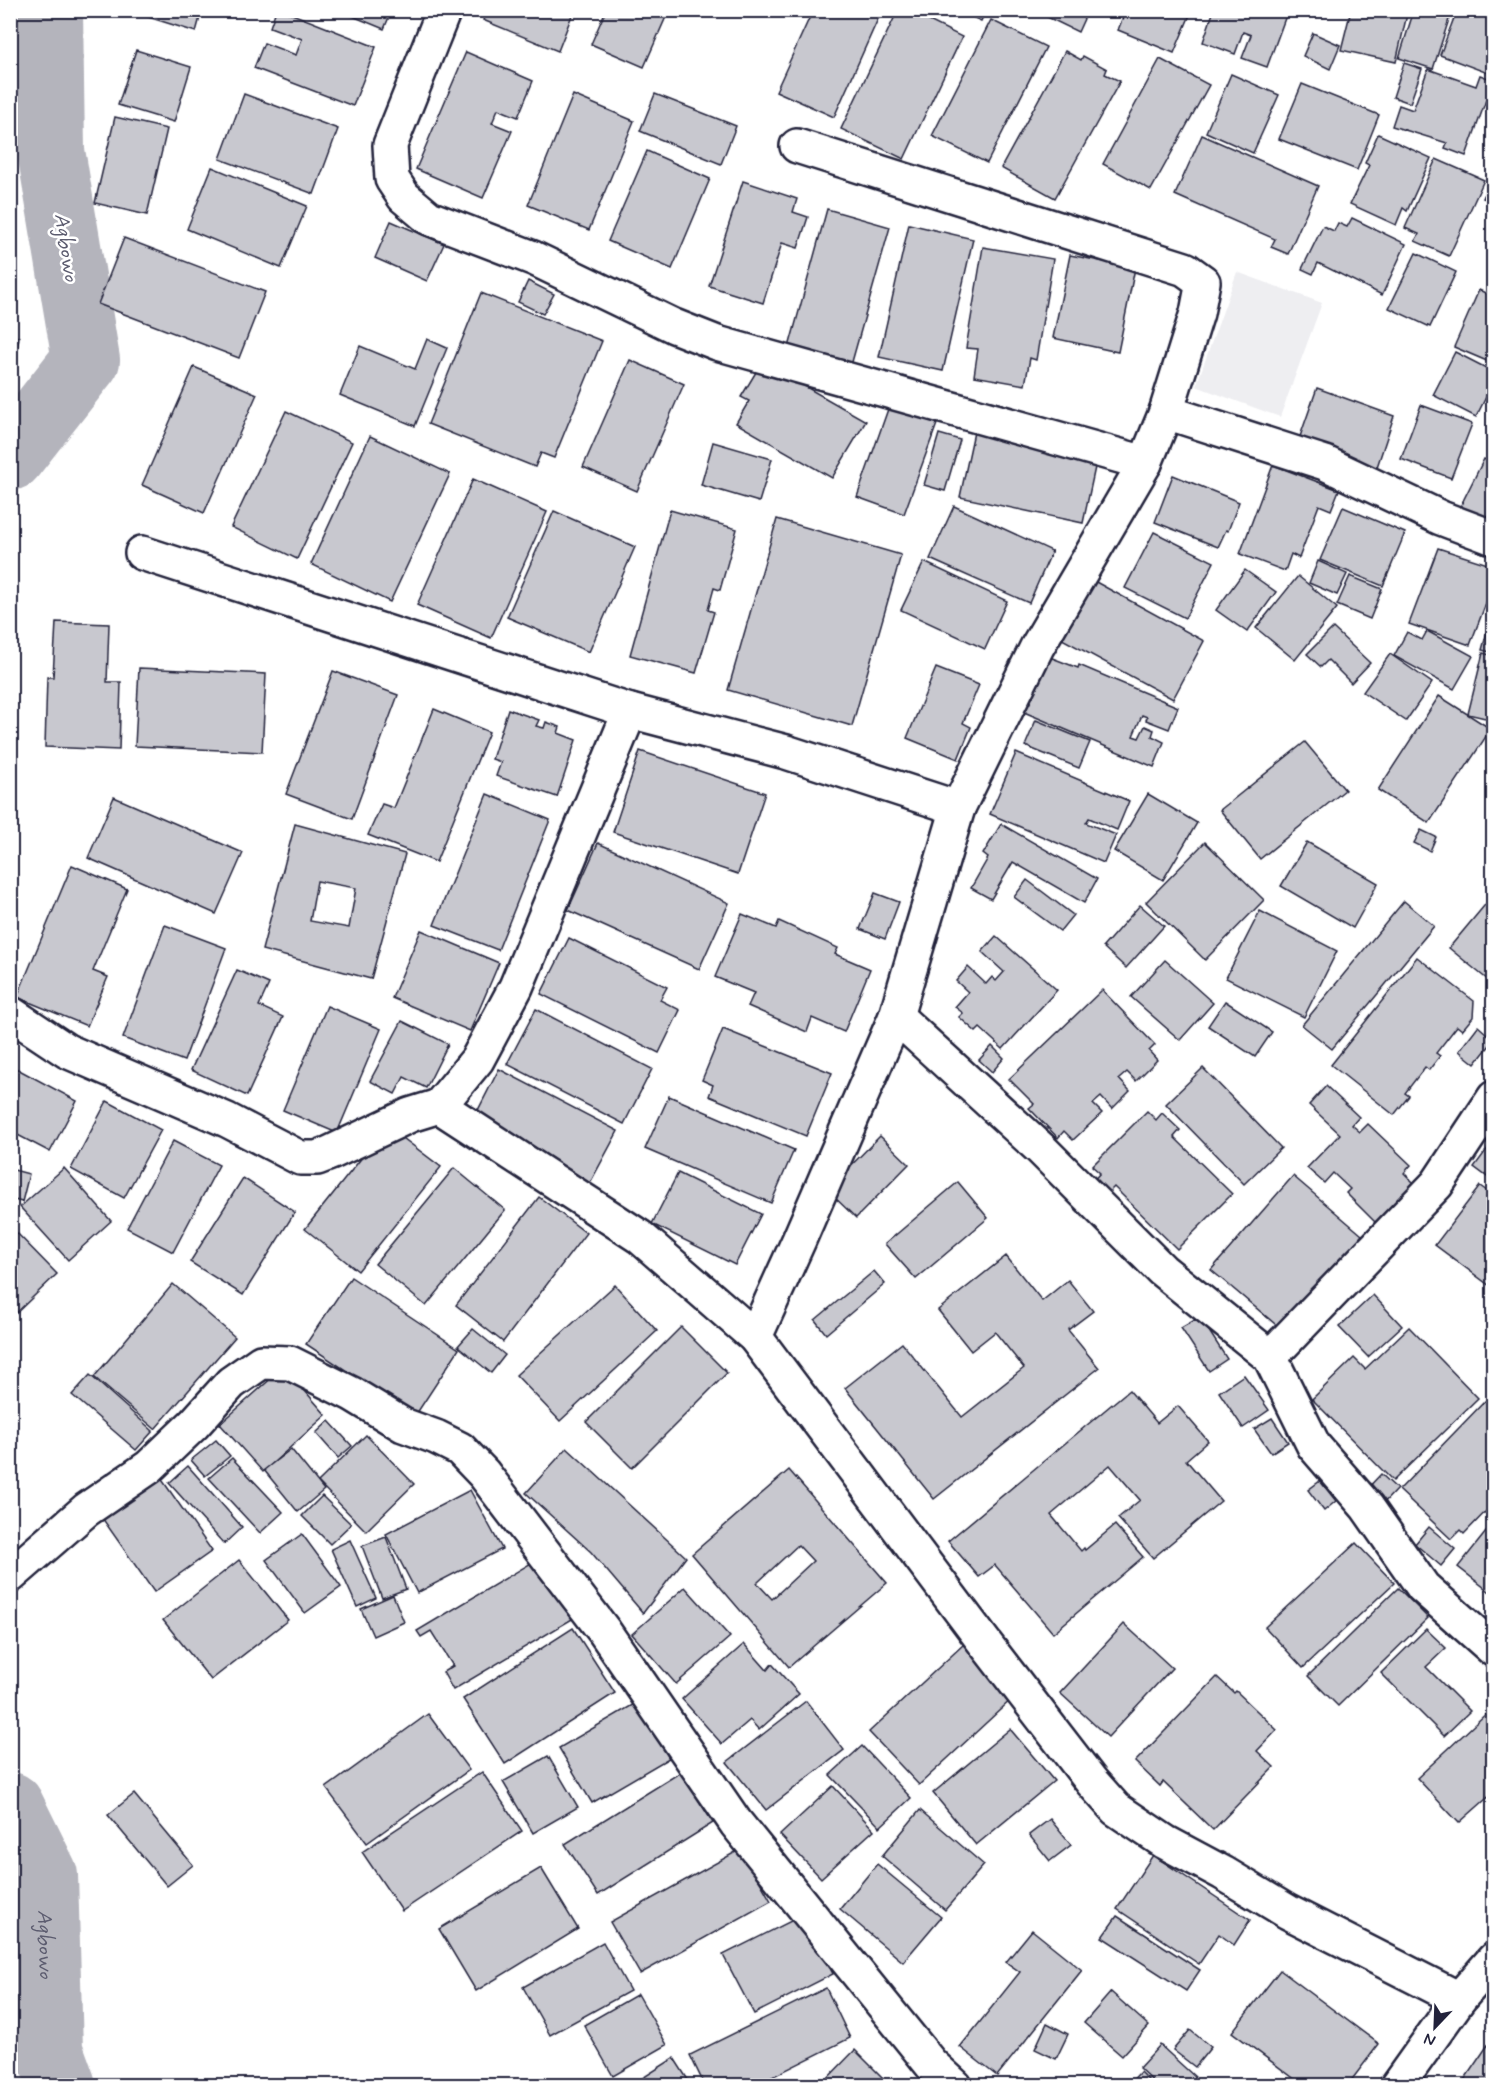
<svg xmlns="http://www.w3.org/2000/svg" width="1504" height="2096" viewBox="0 0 1504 2096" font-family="Mynerve,sans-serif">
	<rect width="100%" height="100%" fill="#fff"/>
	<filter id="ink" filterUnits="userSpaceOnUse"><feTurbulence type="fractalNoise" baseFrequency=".0167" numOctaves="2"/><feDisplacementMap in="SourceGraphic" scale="12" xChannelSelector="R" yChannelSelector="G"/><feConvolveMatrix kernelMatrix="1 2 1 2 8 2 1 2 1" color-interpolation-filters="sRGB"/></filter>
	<g filter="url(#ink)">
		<polygon fill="#eeeef1" points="1237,272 1322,303 1280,417 1196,386"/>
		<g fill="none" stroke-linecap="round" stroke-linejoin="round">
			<g stroke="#b4b4bc" stroke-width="68">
				<polyline points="10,457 86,360 51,151 49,10"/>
				<path id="s1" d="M 10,1806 L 44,1875 L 49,2050 L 62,2086"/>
			</g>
		</g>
		<g fill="#c8c8cf" stroke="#22223b" stroke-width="1.5" fill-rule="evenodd">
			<polygon points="126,10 202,10 196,32"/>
			<polygon points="276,10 282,10 376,47 353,106 254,68 264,43 296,55 302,39 270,27"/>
			<polygon points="338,10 392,10 384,29"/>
			<polygon points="487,10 574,10 558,51 483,20"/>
			<polygon points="606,10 669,10 644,67 591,44"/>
			<polygon points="813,10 882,10 834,117 776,91"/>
			<polygon points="898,10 907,10 962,37 904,159 841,129"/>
			<polygon points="957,10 986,10 981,21"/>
			<polygon points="1033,10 1088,10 1078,32"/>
			<polygon points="1126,10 1192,10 1174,53 1118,30"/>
			<polygon points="1214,10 1288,10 1267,67 1242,58 1251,35 1243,32 1235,54 1203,42"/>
			<polygon points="1351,10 1408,10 1396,62 1341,50"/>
			<polygon points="1414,10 1452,10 1433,69 1399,58"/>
			<polygon points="1457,10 1494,10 1493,75 1440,55"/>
			<polygon points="991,20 1046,47 987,163 932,136"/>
			<polygon points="1313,33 1340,45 1330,69 1303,56"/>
			<polygon points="136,50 191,67 174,122 118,105"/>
			<polygon points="1065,51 1081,60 1083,56 1107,69 1105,74 1120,81 1055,198 1001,168"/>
			<polygon points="466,52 533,81 518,117 498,109 492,123 512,131 483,198 416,169"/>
			<polygon points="1160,59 1209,85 1151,190 1103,164"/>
			<polygon points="1404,63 1422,69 1410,103 1393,97"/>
			<polygon points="1428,69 1476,86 1480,75 1494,80 1494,103 1486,100 1466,156 1445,148 1447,143 1392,126 1399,105 1413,110"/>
			<polygon points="1231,74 1279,95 1253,153 1206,132"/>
			<polygon points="1302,84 1379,115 1357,170 1279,139"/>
			<polygon points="244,94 338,129 314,194 220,159"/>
			<polygon points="655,94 736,126 721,164 640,131"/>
			<polygon points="573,95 634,121 589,230 528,205"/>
			<polygon points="115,117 167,129 147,215 95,203"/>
			<polygon points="1378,134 1431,158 1407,211 1403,208 1396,225 1350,204 1369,165 1365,163"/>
			<polygon points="1202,135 1318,186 1288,254 1271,247 1275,239 1175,195"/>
			<polygon points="647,151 710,179 672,269 608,241"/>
			<polygon points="1436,159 1484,180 1449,256 1415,241 1419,234 1405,228"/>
			<polygon points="212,167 307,206 281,268 187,229"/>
			<polygon points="1494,173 1494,202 1483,198"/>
			<polygon points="743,181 797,199 793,212 808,217 798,248 782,243 763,303 709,286"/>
			<polygon points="827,209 890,227 850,369 788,351"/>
			<polygon points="1352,218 1406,244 1382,295 1318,263 1313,274 1302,269 1323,226 1334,231 1338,223 1347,227"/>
			<polygon points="391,221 444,244 427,281 375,258"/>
			<polygon points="909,224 973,239 943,371 879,357"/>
			<polygon points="124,238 265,292 239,358 98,304"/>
			<polygon points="983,247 1053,259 1036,360 1030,358 1025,385 974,376 978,349 966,348"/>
			<polygon points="1416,253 1456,272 1430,327 1389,308"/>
			<polygon points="1070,255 1135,268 1118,352 1053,338"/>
			<polygon points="528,281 554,294 543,314 518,302"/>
			<polygon points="1479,290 1494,297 1494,364 1454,347"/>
			<polygon points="481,293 602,341 554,458 541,453 535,467 428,424"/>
			<polygon points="10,335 19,337 14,369 10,369"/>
			<polygon points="427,339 447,348 415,426 340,395 360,346 415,369"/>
			<polygon points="1455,352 1494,372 1494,381 1476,417 1433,395"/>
			<polygon points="630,360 684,384 637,491 583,467"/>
			<polygon points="762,362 866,421 832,478 736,423 749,401 741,397"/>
			<polygon points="194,367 257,394 204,513 142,485"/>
			<polygon points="1317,388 1394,416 1374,476 1296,448"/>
			<polygon points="893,395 941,413 904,514 857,497"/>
			<polygon points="1421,405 1472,424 1451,478 1401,459"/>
			<polygon points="286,411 352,442 297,559 231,527"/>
			<polygon points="974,432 1097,458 1083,523 960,497"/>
			<polygon points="939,434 960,440 945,491 924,485"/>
			<polygon points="370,436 450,474 390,602 311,564"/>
			<polygon points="713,442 772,459 759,502 701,485"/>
			<polygon points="1484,459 1494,464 1494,533 1456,515"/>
			<polygon points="1273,465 1339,490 1331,510 1319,505 1299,558 1291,554 1285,571 1240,554"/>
			<polygon points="1173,475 1239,502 1228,531 1226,530 1218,547 1155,522"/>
			<polygon points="473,479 547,512 491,638 417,605"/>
			<polygon points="954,506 1052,551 1029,603 930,559"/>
			<polygon points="1343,507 1405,533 1383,586 1320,560"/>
			<polygon points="670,510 737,529 720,590 714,588 708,610 714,612 696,673 630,655"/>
			<polygon points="554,511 635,547 589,652 507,617"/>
			<polygon points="777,519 901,555 852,726 728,690"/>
			<polygon points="1154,532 1214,562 1185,618 1125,588"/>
			<polygon points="1438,548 1494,566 1494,582 1470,645 1409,624"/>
			<polygon points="1318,561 1347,574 1337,595 1309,583"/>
			<polygon points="924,562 1007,601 985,649 901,610"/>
			<polygon points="1245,570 1276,592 1247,632 1216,610"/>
			<polygon points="1298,576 1337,608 1295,660 1256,628"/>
			<polygon points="1350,576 1382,589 1370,619 1337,605"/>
			<polygon points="1094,581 1204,641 1173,699 1062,639"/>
			<polygon points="1494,607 1494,653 1482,650"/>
			<polygon points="56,622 109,624 107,682 121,682 119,750 45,747 47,677 53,677"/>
			<polygon points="1333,628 1370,663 1351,683 1328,660 1321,667 1307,654"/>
			<polygon points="1427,631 1473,656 1454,689 1394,656 1407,632 1422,640"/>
			<polygon points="1483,653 1494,656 1494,720 1468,714"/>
			<polygon points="1390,654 1432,683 1406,721 1363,692"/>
			<polygon points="1047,656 1078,668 1079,665 1178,707 1169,729 1146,720 1147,717 1142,715 1133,736 1139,738 1145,726 1154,730 1152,736 1164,742 1154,767 1024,712"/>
			<polygon points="139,668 266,674 262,752 135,746"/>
			<polygon points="936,668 979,685 963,723 971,727 958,759 907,738"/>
			<polygon points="333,671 398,695 352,819 286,794"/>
			<polygon points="1439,696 1491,729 1429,823 1378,790"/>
			<polygon points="434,709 489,732 436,862 368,835 382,804 394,808"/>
			<polygon points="508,709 539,720 536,726 544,728 546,722 560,727 558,733 576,740 557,797 496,776 501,762 492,759"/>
			<polygon points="1036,720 1090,742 1079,768 1025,746"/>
			<polygon points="1305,742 1345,790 1260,859 1220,810"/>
			<polygon points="640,751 765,793 738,874 613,832"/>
			<polygon points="1016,753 1129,801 1117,830 1089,818 1086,823 1116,835 1104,863 990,814"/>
			<polygon points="487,794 550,820 498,950 434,925"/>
			<polygon points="1148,794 1197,823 1163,880 1114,851"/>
			<polygon points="114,797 243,853 216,914 88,858"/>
			<path d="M 295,824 L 405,854 L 371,979 L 262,950 ZM 317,881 L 356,888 L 349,928 L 310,921 Z"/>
			<polygon points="1001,824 1097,879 1084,903 1013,862 991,899 971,888 988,858 983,854"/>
			<polygon points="1421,830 1436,837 1430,851 1414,843"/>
			<polygon points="1205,842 1264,900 1205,960 1146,902"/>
			<polygon points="1307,842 1378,883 1353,928 1281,886"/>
			<polygon points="598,843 729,903 699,969 568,910"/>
			<polygon points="72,865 127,889 93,971 108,977 87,1026 17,997"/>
			<polygon points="1027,880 1073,915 1060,931 1014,897"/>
			<polygon points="875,893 899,902 885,939 860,929"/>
			<polygon points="1494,894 1494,985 1449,948"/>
			<polygon points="1404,901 1434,926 1332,1049 1302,1025"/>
			<polygon points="1140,905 1164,926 1126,968 1103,947"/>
			<polygon points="1260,911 1337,951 1304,1017 1226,978"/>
			<polygon points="742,914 776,928 779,921 838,948 835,954 870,969 844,1032 812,1018 807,1032 748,1006 754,993 715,977"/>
			<polygon points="165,925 226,948 184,1061 123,1038"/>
			<polygon points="421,930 499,963 470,1031 392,998"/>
			<polygon points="996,936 1057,990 1003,1049 980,1028 976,1032 959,1017 963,1013 955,1007 968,992 956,981 968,967 986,984 992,977 996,981 1004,972 982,952"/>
			<polygon points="569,938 667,987 660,1000 680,1010 659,1053 541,994"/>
			<polygon points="1417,957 1474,1001 1473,1017 1462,1030 1457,1026 1436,1053 1440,1056 1429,1070 1425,1067 1405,1093 1409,1096 1394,1115 1331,1065"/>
			<polygon points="1165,960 1213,1003 1180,1040 1131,997"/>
			<polygon points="237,970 269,984 259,1006 283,1017 247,1096 191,1070"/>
			<polygon points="1102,990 1155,1045 1149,1051 1157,1060 1136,1081 1127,1072 1119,1079 1130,1091 1112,1109 1101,1097 1093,1104 1102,1113 1073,1140 1064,1131 1058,1138 1029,1108 1034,1104 1009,1079"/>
			<polygon points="1225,1001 1272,1032 1255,1057 1208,1026"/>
			<polygon points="327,1006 381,1029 337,1133 283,1110"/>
			<polygon points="536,1009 652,1069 624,1124 507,1064"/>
			<polygon points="402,1021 448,1044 426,1088 404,1077 395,1094 370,1081"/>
			<polygon points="1478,1026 1494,1040 1475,1064 1459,1051"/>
			<polygon points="723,1029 832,1073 806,1136 709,1096 713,1085 702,1080"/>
			<polygon points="992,1046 1004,1058 992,1072 979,1060"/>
			<polygon points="10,1065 77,1101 50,1152 10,1131"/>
			<polygon points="1203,1068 1281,1148 1244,1184 1166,1104"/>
			<polygon points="499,1069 618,1131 590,1183 472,1122"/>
			<polygon points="1326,1086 1359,1117 1352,1125 1360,1132 1368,1124 1411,1165 1404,1173 1416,1185 1378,1225 1346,1193 1350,1189 1333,1173 1324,1183 1307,1168 1340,1134 1309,1105"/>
			<polygon points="669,1096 794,1150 771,1203 645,1149"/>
			<polygon points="107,1101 161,1130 124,1198 71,1169"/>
			<polygon points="1147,1111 1156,1120 1162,1113 1180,1130 1174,1137 1232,1194 1177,1249 1114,1187 1102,1199 1089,1185 1100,1173 1092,1166"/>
			<polygon points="387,1126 441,1167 358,1271 305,1229"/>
			<polygon points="880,1136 909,1164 856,1218 827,1190"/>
			<polygon points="1494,1140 1494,1182 1474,1167"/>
			<polygon points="173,1141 219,1165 173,1252 127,1228"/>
			<polygon points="64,1168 111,1221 68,1260 20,1207"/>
			<polygon points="454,1168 505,1210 426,1306 375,1264"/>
			<polygon points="10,1169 29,1174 22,1202 10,1199"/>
			<polygon points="678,1173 761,1214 735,1265 652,1224"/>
			<polygon points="1293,1176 1362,1235 1347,1253 1352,1258 1281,1329 1211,1270"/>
			<polygon points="243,1178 295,1212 243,1295 190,1262"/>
			<polygon points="958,1182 988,1218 916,1279 885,1244"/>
			<polygon points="1480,1186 1494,1196 1494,1289 1435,1245"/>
			<polygon points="539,1197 586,1233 503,1342 456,1305"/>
			<polygon points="12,1228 57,1274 10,1319 10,1230"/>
			<polygon points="1006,1256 1042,1301 1068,1280 1093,1311 1068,1330 1099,1368 934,1499 845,1388 902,1343 962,1417 1024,1368 995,1332 971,1351 938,1310"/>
			<polygon points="874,1271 885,1284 826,1334 815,1320"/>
			<polygon points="351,1277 459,1349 415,1416 306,1344"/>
			<polygon points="173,1284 235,1337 155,1429 94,1377"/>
			<polygon points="615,1285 657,1331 560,1421 516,1375"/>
			<polygon points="1373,1295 1402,1326 1368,1357 1339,1327"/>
			<polygon points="1200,1317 1227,1359 1209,1371 1181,1328"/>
			<polygon points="681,1327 727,1373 632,1468 586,1422"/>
			<polygon points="1409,1327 1478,1398 1393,1481 1312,1399 1354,1358 1365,1369"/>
			<polygon points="473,1329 505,1355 491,1373 458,1346"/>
			<polygon points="284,1367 326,1415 263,1472 220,1424"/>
			<polygon points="90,1375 153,1431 136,1450 72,1395"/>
			<polygon points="1244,1375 1269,1410 1243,1428 1219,1392"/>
			<polygon points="1129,1390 1157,1423 1178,1406 1208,1441 1186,1460 1221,1501 1153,1558 1118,1518 1140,1500 1110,1465 1051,1515 1081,1551 1084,1548 1085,1550 1115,1525 1143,1557 1053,1633 995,1565 979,1577 948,1541"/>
			<polygon points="1485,1401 1494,1409 1494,1437 1488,1443 1494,1448 1494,1503 1464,1534 1460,1530 1451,1539 1399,1490"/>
			<polygon points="1272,1418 1288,1442 1271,1453 1254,1429"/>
			<polygon points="329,1421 352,1446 338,1458 316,1433"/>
			<polygon points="366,1435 414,1484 366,1531 318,1482"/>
			<polygon points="216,1440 230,1456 205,1476 191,1460"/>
			<polygon points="567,1448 686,1557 643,1613 591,1552 526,1493"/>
			<polygon points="291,1449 324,1490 298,1512 264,1470"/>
			<polygon points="232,1458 283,1512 260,1533 209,1478"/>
			<polygon points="188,1466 242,1527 224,1544 169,1483"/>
			<path d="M 789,1470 L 887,1583 L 789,1667 L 692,1554 ZM 798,1545 L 813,1561 L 772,1599 L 757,1583 Z"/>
			<polygon points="158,1474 212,1551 154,1592 100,1515"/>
			<polygon points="1381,1474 1397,1489 1380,1507 1364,1492"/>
			<polygon points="1320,1481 1336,1501 1324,1511 1308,1490"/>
			<polygon points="470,1490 502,1549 417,1593 386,1534"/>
			<polygon points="322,1496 351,1524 330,1544 302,1516"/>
			<polygon points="1494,1522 1494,1595 1458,1567"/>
			<polygon points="1429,1527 1455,1549 1441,1566 1415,1544"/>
			<polygon points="302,1534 341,1587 305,1613 266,1560"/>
			<polygon points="386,1537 406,1589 382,1598 362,1546"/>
			<polygon points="350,1540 376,1598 357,1607 331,1549"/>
			<polygon points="1356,1543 1394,1583 1303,1668 1265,1627"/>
			<polygon points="543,1556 579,1615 453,1690 443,1672 453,1666 431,1631 421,1637 417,1631"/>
			<polygon points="239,1560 288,1620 211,1680 163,1620"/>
			<polygon points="685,1587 730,1637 676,1684 632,1634"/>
			<polygon points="1398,1588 1428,1618 1338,1706 1308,1676"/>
			<polygon points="393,1595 404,1622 373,1636 361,1609"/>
			<polygon points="1124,1624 1172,1668 1108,1737 1060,1693"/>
			<polygon points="573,1628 615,1693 505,1764 463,1699"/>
			<polygon points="1426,1629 1446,1648 1426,1667 1470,1711 1444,1736 1381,1673"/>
			<polygon points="744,1644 767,1670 772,1664 799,1694 759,1730 750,1720 722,1744 682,1699"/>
			<polygon points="964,1644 1014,1697 919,1785 869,1732"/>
			<polygon points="1217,1677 1234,1693 1236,1691 1277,1730 1257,1751 1274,1767 1213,1830 1163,1782 1160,1786 1135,1762"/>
			<polygon points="806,1701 844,1750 766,1810 727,1762"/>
			<polygon points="636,1703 669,1758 592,1803 559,1748"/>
			<polygon points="1490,1710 1494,1715 1494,1792 1459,1823 1417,1778"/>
			<polygon points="428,1714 469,1770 367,1843 326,1788"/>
			<polygon points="1010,1729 1054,1781 976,1845 933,1793"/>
			<polygon points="862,1746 911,1798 880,1827 830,1775"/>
			<polygon points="548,1756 578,1807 533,1833 503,1782"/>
			<polygon points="482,1772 522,1831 402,1911 362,1852"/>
			<polygon points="681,1772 713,1823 598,1895 565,1844"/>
			<polygon points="833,1786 874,1830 821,1878 780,1835"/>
			<polygon points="134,1794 193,1865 167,1886 108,1815"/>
			<polygon points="920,1810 984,1865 945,1910 882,1856"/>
			<polygon points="1050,1819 1071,1845 1050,1861 1029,1835"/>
			<polygon points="741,1849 771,1901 640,1974 610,1922"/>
			<polygon points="1153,1855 1250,1920 1234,1945 1219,1934 1199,1964 1117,1909"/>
			<polygon points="877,1864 941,1917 903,1962 840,1909"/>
			<polygon points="541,1868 578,1929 476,1991 439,1929"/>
			<polygon points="803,1915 833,1974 754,2014 723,1955"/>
			<polygon points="1117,1916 1200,1970 1186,1991 1102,1937"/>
			<polygon points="1032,1930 1082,1970 997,2076 960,2047 1020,1972 1006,1962"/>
			<polygon points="603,1942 630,1991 550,2035 523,1987"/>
			<polygon points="1280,1970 1379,2044 1347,2086 1304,2086 1232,2032"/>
			<polygon points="826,1988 850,2038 754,2086 705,2086 690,2055"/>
			<polygon points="1111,1992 1149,2026 1122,2056 1084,2023"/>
			<polygon points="638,1994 667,2045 613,2076 584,2025"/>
			<polygon points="1047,2023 1068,2034 1056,2059 1035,2049"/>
			<polygon points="1190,2030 1211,2047 1195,2067 1173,2050"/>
			<polygon points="1494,2036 1494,2086 1460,2086"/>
			<polygon points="1160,2045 1195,2077 1188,2086 1158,2086 1139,2068"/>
			<polygon points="855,2050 891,2086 820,2086"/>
			<polygon points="674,2058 692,2086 630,2086"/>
			<polygon points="1140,2072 1154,2086 1127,2086"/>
		</g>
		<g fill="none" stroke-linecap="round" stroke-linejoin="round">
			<defs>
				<g id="minor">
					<polyline points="444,10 390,145 392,179 404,197 429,218 533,258 674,326 717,343 1145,463"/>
					<polyline points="1166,412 1325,463 1441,518 1494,538"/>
					<polyline points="142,553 630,711 786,752 958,808"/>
					<polyline points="10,1013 67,1051 227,1120 300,1158 317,1158 330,1153 410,1115 439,1106 477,1060 516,987 630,711"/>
					<polyline points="896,1016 1041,1149 1162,1270 1270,1357 1314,1446 1367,1507 1423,1587 1494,1650"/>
					<polyline points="439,1106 640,1237 755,1337 984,1642 1092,1782 1116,1809 1165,1842 1223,1873 1288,1912 1459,1999"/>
					<polyline points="755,1337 799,1240 896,1016 958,808 1037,647 1145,463 1166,412 1197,313 1203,282 1185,269 797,146"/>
					<polyline points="1270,1357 1437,1184 1494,1098"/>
					<polyline points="10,1576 86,1510 149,1467 194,1424 231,1383 261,1362 290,1363 352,1394 403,1425 436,1437 460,1449 484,1474 604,1631 736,1823 931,2064 955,2086"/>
					<polyline points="1397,2086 1459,1999 1494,1959"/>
				</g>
			</defs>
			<use href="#minor" stroke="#22223b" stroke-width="38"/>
			<use href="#minor" stroke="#fff" stroke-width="33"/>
		</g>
	</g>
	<g text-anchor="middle" stroke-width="5" stroke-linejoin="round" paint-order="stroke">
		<g font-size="21" font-style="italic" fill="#5c5c6f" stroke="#fff">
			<text transform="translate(67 247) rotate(81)" y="7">Agbowo</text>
			<text dy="7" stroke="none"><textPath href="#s1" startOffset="146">Agbowo</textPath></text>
		</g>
	</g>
	<rect width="1504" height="2096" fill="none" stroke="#fff" stroke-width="36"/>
	<rect x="18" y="18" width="1468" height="2060" fill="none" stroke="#22223b" stroke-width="2" filter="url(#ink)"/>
	<g transform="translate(1435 2027) rotate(203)" stroke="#ffffff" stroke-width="4.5" paint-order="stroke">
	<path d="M0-4.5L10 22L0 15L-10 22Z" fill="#22223b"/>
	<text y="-9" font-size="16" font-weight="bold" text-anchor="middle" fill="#22223b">N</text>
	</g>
</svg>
